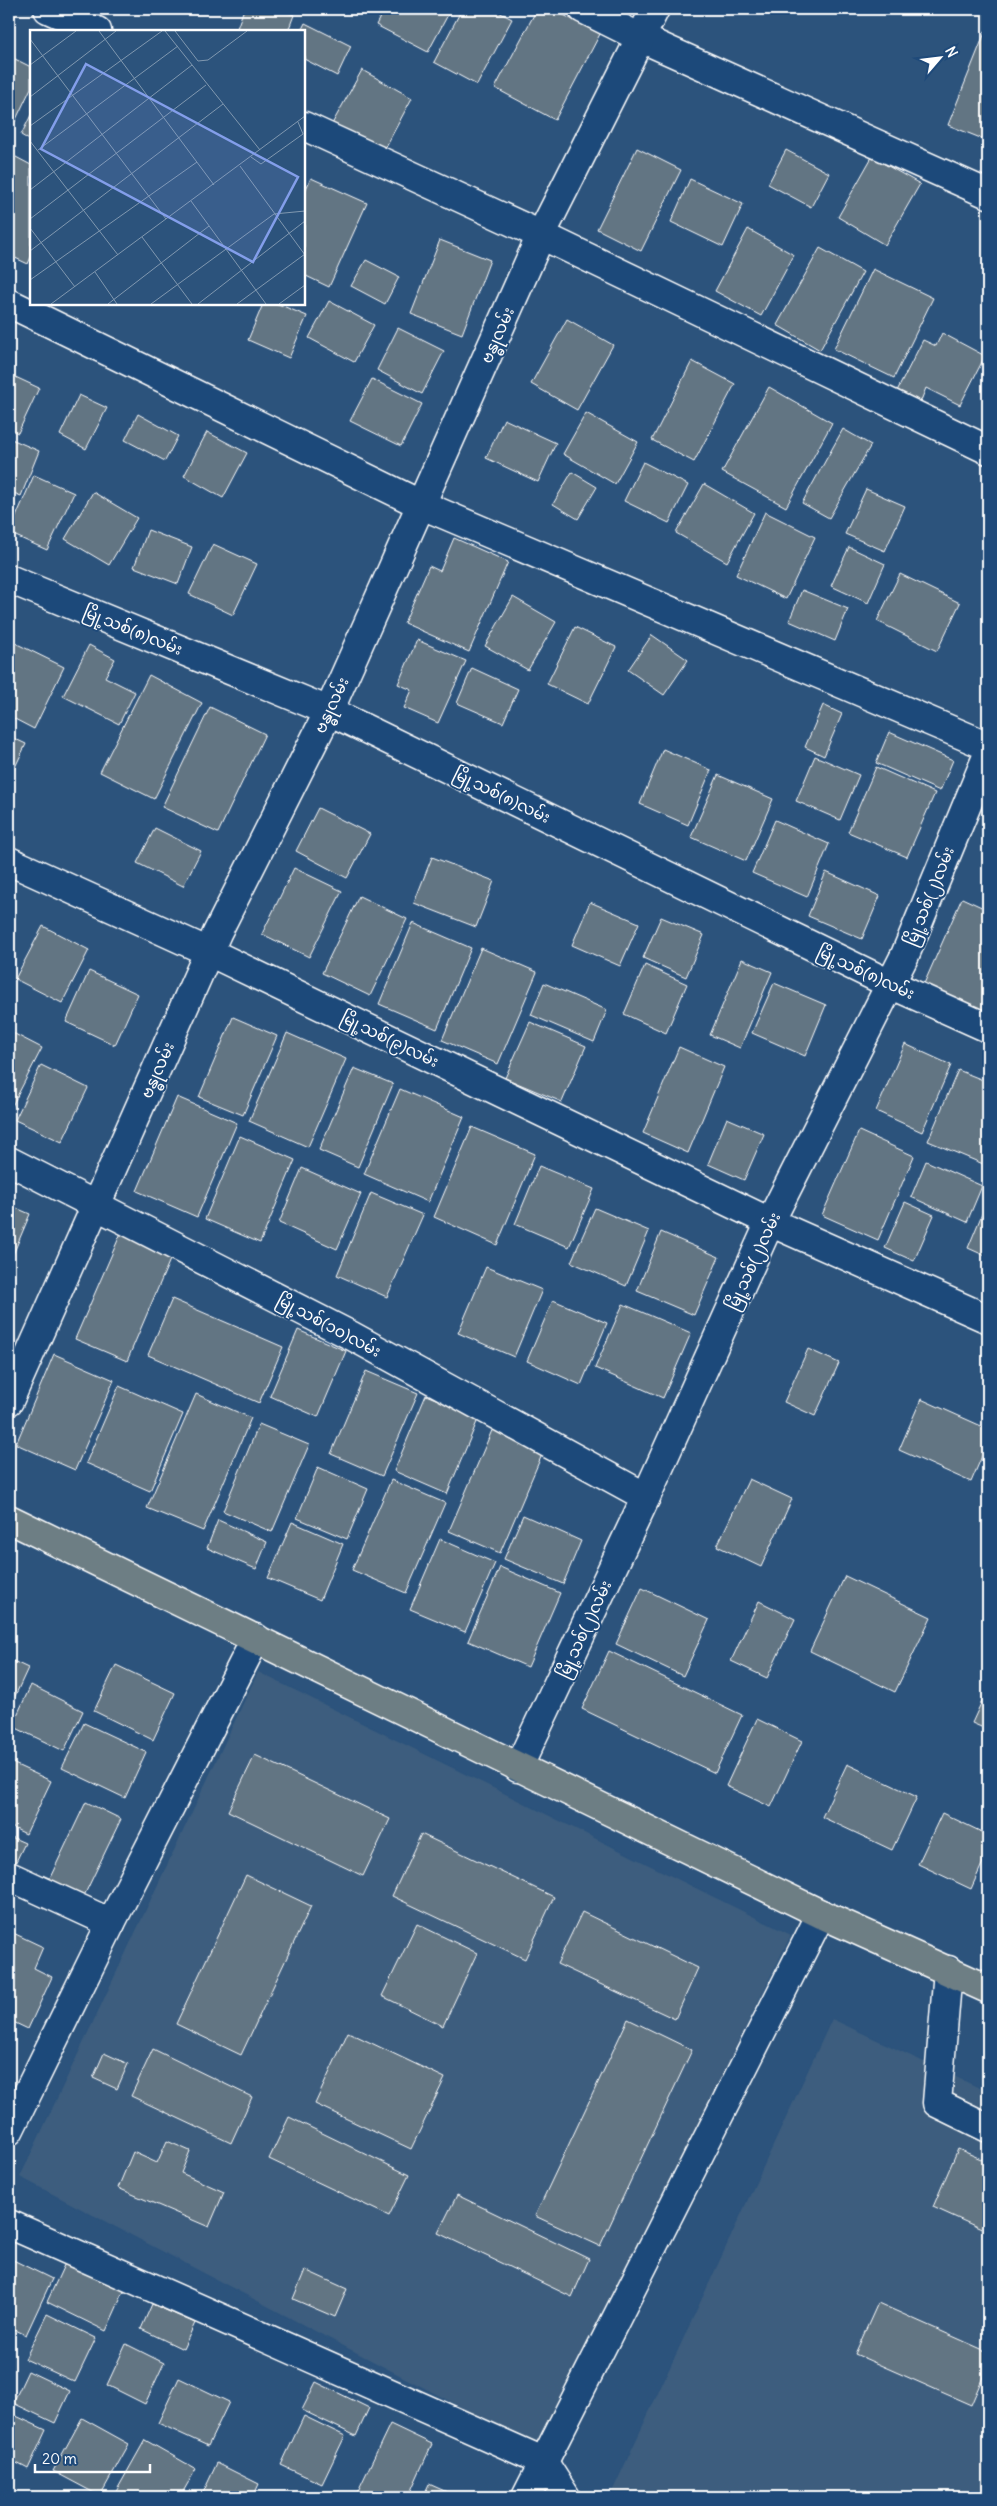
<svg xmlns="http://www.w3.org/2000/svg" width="997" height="2506" viewBox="0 0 997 2506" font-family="Delius,'Noto Sans Myanmar',sans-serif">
	<rect width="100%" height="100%" fill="#2c537c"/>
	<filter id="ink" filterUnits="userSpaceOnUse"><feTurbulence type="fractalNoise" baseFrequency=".02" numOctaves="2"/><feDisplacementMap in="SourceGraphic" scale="10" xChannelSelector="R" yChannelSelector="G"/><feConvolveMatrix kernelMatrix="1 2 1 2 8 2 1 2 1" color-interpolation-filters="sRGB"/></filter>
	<g filter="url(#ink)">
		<g fill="#3c5d7e">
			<polygon points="258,1672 791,1935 539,2448 20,2177"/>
			<polygon points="832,2019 988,2092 988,2497 615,2497 612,2492"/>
		</g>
		<g fill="#627583" stroke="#fff">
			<polygon points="244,9 279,9 294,15 288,31 236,31"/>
			<polygon points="384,9 451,9 428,52 376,25"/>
			<polygon points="462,9 493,9 512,19 477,85 434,62"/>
			<polygon points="537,9 552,9 600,34 555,120 495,88"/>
			<polygon points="305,23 351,46 337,76 304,59 304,31 301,31"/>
			<polygon points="986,30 988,31 988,141 948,125"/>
			<polygon points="9,56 31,67 31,88 9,134"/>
			<polygon points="362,70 412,98 383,152 332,124"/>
			<polygon points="31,115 31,141 21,135"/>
			<polygon points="637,148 681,170 641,251 597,229"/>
			<polygon points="786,150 829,173 811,207 768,184"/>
			<polygon points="14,156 31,165 31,257 28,264 9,255 9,167"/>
			<polygon points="872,157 920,184 885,245 838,217"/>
			<polygon points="311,178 367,203 329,287 304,275 304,193"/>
			<polygon points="690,179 743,204 723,247 671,222"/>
			<polygon points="748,229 794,255 761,316 715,291"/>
			<polygon points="440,240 490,260 462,334 411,314"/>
			<polygon points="820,248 863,272 820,350 777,325"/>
			<polygon points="366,260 399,277 385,304 351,286"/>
			<polygon points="873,269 933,298 894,378 834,349"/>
			<polygon points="329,301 374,325 354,362 309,338"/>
			<polygon points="263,304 278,304 307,316 289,358 248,340"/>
			<polygon points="567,319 613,345 577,410 531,384"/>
			<polygon points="398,328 444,351 422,394 377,370"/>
			<polygon points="942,333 985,356 960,405 926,388 920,403 897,391 923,340 936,346"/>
			<polygon points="692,361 735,384 694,462 652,440"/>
			<polygon points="9,374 39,388 18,433 9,429"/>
			<polygon points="372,379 422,404 401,446 350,421"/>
			<polygon points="769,387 832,423 786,507 722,472"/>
			<polygon points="79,395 107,408 86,449 60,435"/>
			<polygon points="586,413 638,442 615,484 563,454"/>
			<polygon points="138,414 178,436 165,461 125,440"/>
			<polygon points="504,419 556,443 538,482 486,458"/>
			<polygon points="843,429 871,445 829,518 802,503"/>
			<polygon points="207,432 247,453 223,498 184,476"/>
			<polygon points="9,438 39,451 21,496 9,491"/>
			<polygon points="643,462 688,485 669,523 624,501"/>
			<polygon points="572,472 597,487 578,519 553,504"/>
			<polygon points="34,475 74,493 47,550 9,533"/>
			<polygon points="704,484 754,513 727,562 676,533"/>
			<polygon points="866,489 905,506 885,551 845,534"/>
			<polygon points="93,492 137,518 109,565 65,539"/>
			<polygon points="765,512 815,537 786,599 736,575"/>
			<polygon points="148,530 192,547 178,584 134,567"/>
			<polygon points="454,538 508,562 469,652 404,623 429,566 440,571"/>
			<polygon points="213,544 257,564 233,615 189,594"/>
			<polygon points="849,547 885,564 868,603 831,586"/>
			<polygon points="900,574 960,603 937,651 877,621"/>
			<polygon points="802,590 848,609 835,641 789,621"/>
			<polygon points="513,597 556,622 528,670 485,646"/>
			<polygon points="575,627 616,647 588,704 547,684"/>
			<polygon points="652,635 688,660 664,695 628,670"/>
			<polygon points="417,640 466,661 438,723 404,708 412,690 398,684"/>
			<polygon points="13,642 64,667 34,729 9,716 9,650"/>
			<polygon points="89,645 115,659 105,677 135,692 119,724 63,696"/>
			<polygon points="472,668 518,689 503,723 457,703"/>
			<polygon points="149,675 202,703 154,799 100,772"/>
			<polygon points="823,705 842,714 824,756 805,747"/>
			<polygon points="210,707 265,734 218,833 162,807"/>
			<polygon points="889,732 953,760 940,791 876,763"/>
			<polygon points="9,736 26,744 9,780"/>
			<polygon points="663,749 711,770 688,825 640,804"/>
			<polygon points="815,756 859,775 840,820 796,801"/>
			<polygon points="876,767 935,793 907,857 848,832"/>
			<polygon points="718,775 773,799 746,861 691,837"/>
			<polygon points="318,808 370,834 347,878 296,851"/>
			<polygon points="775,820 829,844 807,897 752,873"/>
			<polygon points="155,828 201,851 183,886 137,863"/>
			<polygon points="432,857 494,881 476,927 414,903"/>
			<polygon points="294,868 342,891 309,957 262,934"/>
			<polygon points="826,872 880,896 862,939 808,916"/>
			<polygon points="359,896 407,919 370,996 322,973"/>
			<polygon points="962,898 988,910 988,1010 986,1014 923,986"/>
			<polygon points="590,902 639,923 620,966 572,945"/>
			<polygon points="661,917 704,935 686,977 643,958"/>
			<polygon points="413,923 471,948 437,1029 379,1004"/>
			<polygon points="43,926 89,950 62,1003 15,979"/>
			<polygon points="481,948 537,972 498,1064 442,1040"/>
			<polygon points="742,959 772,972 740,1048 710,1035"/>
			<polygon points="645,965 687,984 666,1033 624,1014"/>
			<polygon points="89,971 138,994 115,1045 66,1022"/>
			<polygon points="544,983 607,1010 594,1042 531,1015"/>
			<polygon points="774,983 826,1005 805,1056 752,1033"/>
			<polygon points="233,1017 277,1036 243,1115 199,1097"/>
			<polygon points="530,1022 586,1046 562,1102 505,1078"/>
			<polygon points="9,1031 42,1048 11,1108 9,1107"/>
			<polygon points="287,1033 346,1059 308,1147 249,1121"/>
			<polygon points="905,1044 951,1065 922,1132 876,1111"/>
			<polygon points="679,1047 724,1067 688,1153 643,1133"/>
			<polygon points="41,1065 88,1088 62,1142 15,1120"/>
			<polygon points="354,1068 393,1084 358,1167 319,1150"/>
			<polygon points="958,1070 988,1082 988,1166 928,1141"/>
			<polygon points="400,1089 464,1117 428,1202 364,1174"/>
			<polygon points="177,1097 237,1123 197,1217 137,1191"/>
			<polygon points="727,1118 764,1134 744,1180 708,1164"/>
			<polygon points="472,1127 535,1154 497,1245 434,1217"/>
			<polygon points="859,1131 914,1156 878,1240 822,1215"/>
			<polygon points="240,1136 295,1160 260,1243 205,1219"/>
			<polygon points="926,1161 982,1186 967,1222 911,1197"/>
			<polygon points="539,1166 594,1189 569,1247 515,1224"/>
			<polygon points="302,1168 361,1194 337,1249 279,1223"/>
			<polygon points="371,1193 423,1215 387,1297 337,1275"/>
			<polygon points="905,1202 934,1215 914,1261 885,1248"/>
			<polygon points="987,1202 988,1203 988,1257 968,1248"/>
			<polygon points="9,1205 30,1214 9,1264"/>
			<polygon points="595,1208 649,1231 626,1286 571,1262"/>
			<polygon points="661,1232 719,1257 694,1315 637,1291"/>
			<polygon points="121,1233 172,1255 127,1361 75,1339"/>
			<polygon points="486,1267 542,1290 514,1357 458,1333"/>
			<polygon points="172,1299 283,1347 259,1403 148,1355"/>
			<polygon points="553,1300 607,1323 581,1385 527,1361"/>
			<polygon points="623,1304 691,1333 663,1398 595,1368"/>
			<polygon points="298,1330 346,1351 318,1417 270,1396"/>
			<polygon points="808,1349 839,1363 815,1416 784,1402"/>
			<polygon points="54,1354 114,1380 75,1470 16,1444"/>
			<polygon points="366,1371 418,1393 382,1476 331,1454"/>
			<polygon points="119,1386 183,1414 150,1491 86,1463"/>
			<polygon points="196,1394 251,1418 203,1531 147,1508"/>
			<polygon points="426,1395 479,1417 447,1494 394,1471"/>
			<polygon points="921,1399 988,1429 988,1442 971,1482 899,1450"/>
			<polygon points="259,1424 309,1445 272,1532 223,1511"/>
			<polygon points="493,1428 544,1450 500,1553 449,1531"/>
			<polygon points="318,1467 368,1489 347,1539 297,1518"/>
			<polygon points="749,1479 792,1499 761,1567 717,1546"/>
			<polygon points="391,1480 445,1503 406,1593 352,1570"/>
			<polygon points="523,1515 581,1541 563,1584 504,1559"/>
			<polygon points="218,1520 267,1542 256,1569 207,1548"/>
			<polygon points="292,1522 343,1544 320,1600 268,1578"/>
			<polygon points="440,1539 495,1563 465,1632 410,1609"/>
			<polygon points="500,1567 560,1593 528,1667 468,1641"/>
			<polygon points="845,1576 931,1617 895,1692 810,1651"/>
			<polygon points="642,1588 709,1620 683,1676 616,1644"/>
			<polygon points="759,1601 795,1619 767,1678 731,1661"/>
			<polygon points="609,1651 742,1715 715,1773 582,1709"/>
			<polygon points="9,1659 28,1668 9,1709"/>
			<polygon points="116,1665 175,1693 153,1740 94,1711"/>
			<polygon points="31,1685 83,1711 64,1751 12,1726"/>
			<polygon points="988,1688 988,1730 972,1723"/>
			<polygon points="757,1719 802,1741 771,1807 726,1786"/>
			<polygon points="84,1723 146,1752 125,1798 62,1768"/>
			<polygon points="255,1755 390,1819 363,1876 228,1811"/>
			<polygon points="10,1762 51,1781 26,1834 9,1826"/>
			<polygon points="847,1764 917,1797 892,1850 822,1817"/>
			<polygon points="86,1802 121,1819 82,1900 47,1884"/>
			<polygon points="942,1813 988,1835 988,1851 971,1889 918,1864"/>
			<polygon points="421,1834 554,1897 525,1959 392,1896"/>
			<polygon points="9,1836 25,1843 11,1872 9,1871"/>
			<polygon points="246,1875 311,1906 241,2055 176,2024"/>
			<polygon points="582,1912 698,1968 675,2019 557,1964"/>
			<polygon points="417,1924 477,1953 443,2026 382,1996"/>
			<polygon points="9,1931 43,1947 34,1968 52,1977 28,2029 9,2020"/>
			<polygon points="628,2019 692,2050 600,2246 535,2216"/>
			<polygon points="348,2032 445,2078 411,2149 315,2104"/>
			<polygon points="9,2036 13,2038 9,2049"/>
			<polygon points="153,2049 252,2097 231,2143 131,2096"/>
			<polygon points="104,2053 128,2064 117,2089 93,2078"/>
			<polygon points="289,2117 409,2175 389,2216 269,2159"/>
			<polygon points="167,2141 190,2151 181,2173 224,2192 209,2227 118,2188 133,2152 157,2163"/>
			<polygon points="958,2149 988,2162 988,2232 933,2207"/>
			<polygon points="457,2195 589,2259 572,2297 438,2233"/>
			<polygon points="9,2258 52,2279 26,2335 9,2327"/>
			<polygon points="65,2263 124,2291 106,2331 47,2302"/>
			<polygon points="305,2270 347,2289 335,2317 293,2299"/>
			<polygon points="878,2303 988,2352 988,2365 971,2405 855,2354"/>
			<polygon points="152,2304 195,2323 183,2349 141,2329"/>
			<polygon points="47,2314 96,2338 75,2382 25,2359"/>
			<polygon points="126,2344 164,2363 145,2404 107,2385"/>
			<polygon points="28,2371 70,2391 55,2423 13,2403"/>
			<polygon points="179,2378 229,2402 208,2446 158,2423"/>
			<polygon points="316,2382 369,2408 356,2436 302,2410"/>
			<polygon points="14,2415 46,2430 28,2469 9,2459 9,2428"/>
			<polygon points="304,2416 345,2436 322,2484 281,2465"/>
			<polygon points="82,2418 129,2444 100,2496 53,2471"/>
			<polygon points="390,2424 432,2444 408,2497 366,2497 357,2493"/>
			<polygon points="145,2440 196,2469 180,2497 113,2497"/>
			<polygon points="217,2463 259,2484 253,2497 201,2497"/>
			<polygon points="429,2484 458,2497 423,2497"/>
		</g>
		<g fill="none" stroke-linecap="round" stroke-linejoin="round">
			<defs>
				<g id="minor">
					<polyline points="48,9 97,31"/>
					<polyline points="583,9 641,38 988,194"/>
					<polyline points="304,126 541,235 988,450"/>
					<polyline points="9,303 422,505 988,746"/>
					<polyline points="9,579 329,711 890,984 988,1028"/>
					<polyline points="9,861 209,952 770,1222 988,1319"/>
					<polyline points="9,1161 352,1336 646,1497"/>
					<polyline points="9,1401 217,933 329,711 541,235 655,9"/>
					<polyline points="518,1768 646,1497 770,1222 905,955 988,754"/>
					<polyline points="9,1876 111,1923"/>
					<polyline points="948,1970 937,2103 988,2128"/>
					<polyline points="9,2131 111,1923 256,1638"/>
					<polyline points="9,2224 543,2461 566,2497"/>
					<polyline points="526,2497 821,1914"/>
				</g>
				<polyline id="highway" points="9,1519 821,1914 988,1989"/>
			</defs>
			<use href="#minor" stroke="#fff" stroke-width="31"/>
			<use href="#highway" stroke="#fff" stroke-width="31"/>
			<use href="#minor" stroke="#1f4a7a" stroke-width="28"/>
			<use href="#highway" stroke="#6d7e84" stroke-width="28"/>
		</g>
	</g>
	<g text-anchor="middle" stroke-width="4" stroke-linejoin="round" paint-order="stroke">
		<g font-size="16" fill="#fff" stroke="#1f4a7a">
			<text transform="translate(497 335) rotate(-66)" y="6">ဗန္ဓုလမ်း</text>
			<text transform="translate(133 630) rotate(22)" y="6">မြို့သစ်(၈)လမ်း</text>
			<text transform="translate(331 705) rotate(-65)" y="6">ဗန္ဓုလမ်း</text>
			<text transform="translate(502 795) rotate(26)" y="6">မြို့သစ်(၈)လမ်း</text>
			<text transform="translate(929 896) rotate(-68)" y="6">မြို့သစ်(၂)လမ်း</text>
			<text transform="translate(866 972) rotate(25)" y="6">မြို့သစ်(၈)လမ်း</text>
			<text transform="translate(390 1039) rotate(26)" y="6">မြို့သစ်(၉)လမ်း</text>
			<text transform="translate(157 1070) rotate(-66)" y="6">ဗန္ဓုလမ်း</text>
			<text transform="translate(753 1261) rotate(-65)" y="6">မြို့သစ်(၂)လမ်း</text>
			<text transform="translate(329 1325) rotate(28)" y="6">မြို့သစ်(၁၀)လမ်း</text>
			<text transform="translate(584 1629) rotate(-65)" y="6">မြို့သစ်(၂)လမ်း</text>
		</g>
	</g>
	<g transform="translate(30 30)">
		<rect width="275" height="275" fill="#2c537c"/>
		<path fill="none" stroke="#8098b0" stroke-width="1" d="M 69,1 L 184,155M 135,1 L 230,120M 145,1 L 168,31 L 178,30 L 217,1M 0,9 L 136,189M 0,35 L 46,1M 0,67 L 86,1M 0,96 L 132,1M 0,111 L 88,225M 8,120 L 148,16M 221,127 L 231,134 L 273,104 L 268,92M 210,136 L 275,225M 0,160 L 162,35M 161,171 L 236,274M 0,189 L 176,55M 0,198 L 45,257M 112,207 L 162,274M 0,221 L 193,74M 65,242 L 87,274M 0,250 L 167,132M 21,274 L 275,86M 78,274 L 179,196M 121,274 L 244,184 L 275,181M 168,274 L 275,191M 207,274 L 275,224M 249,274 L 275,255"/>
		<path fill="#839eea" fill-opacity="0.15" stroke="#839eea" stroke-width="2.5" d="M 56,34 L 268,147 L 223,232 L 11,119 Z"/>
		<rect width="275" height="275" fill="none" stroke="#fff" stroke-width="2.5"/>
	</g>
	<rect width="997" height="2506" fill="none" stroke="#1f4a7a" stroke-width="30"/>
	<rect x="15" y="15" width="967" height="2476" fill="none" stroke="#fff" stroke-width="2" filter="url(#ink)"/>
	<g transform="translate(940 58) rotate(62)" stroke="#1f4a7a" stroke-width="4" paint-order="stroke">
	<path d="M0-4L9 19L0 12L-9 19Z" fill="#ffffff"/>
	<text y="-8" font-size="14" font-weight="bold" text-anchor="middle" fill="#ffffff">N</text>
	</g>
	<path d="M35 2464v8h115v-8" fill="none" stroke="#ffffff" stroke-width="2.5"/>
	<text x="42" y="2464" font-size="15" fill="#ffffff" stroke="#1f4a7a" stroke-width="4" paint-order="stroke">20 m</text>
</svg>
